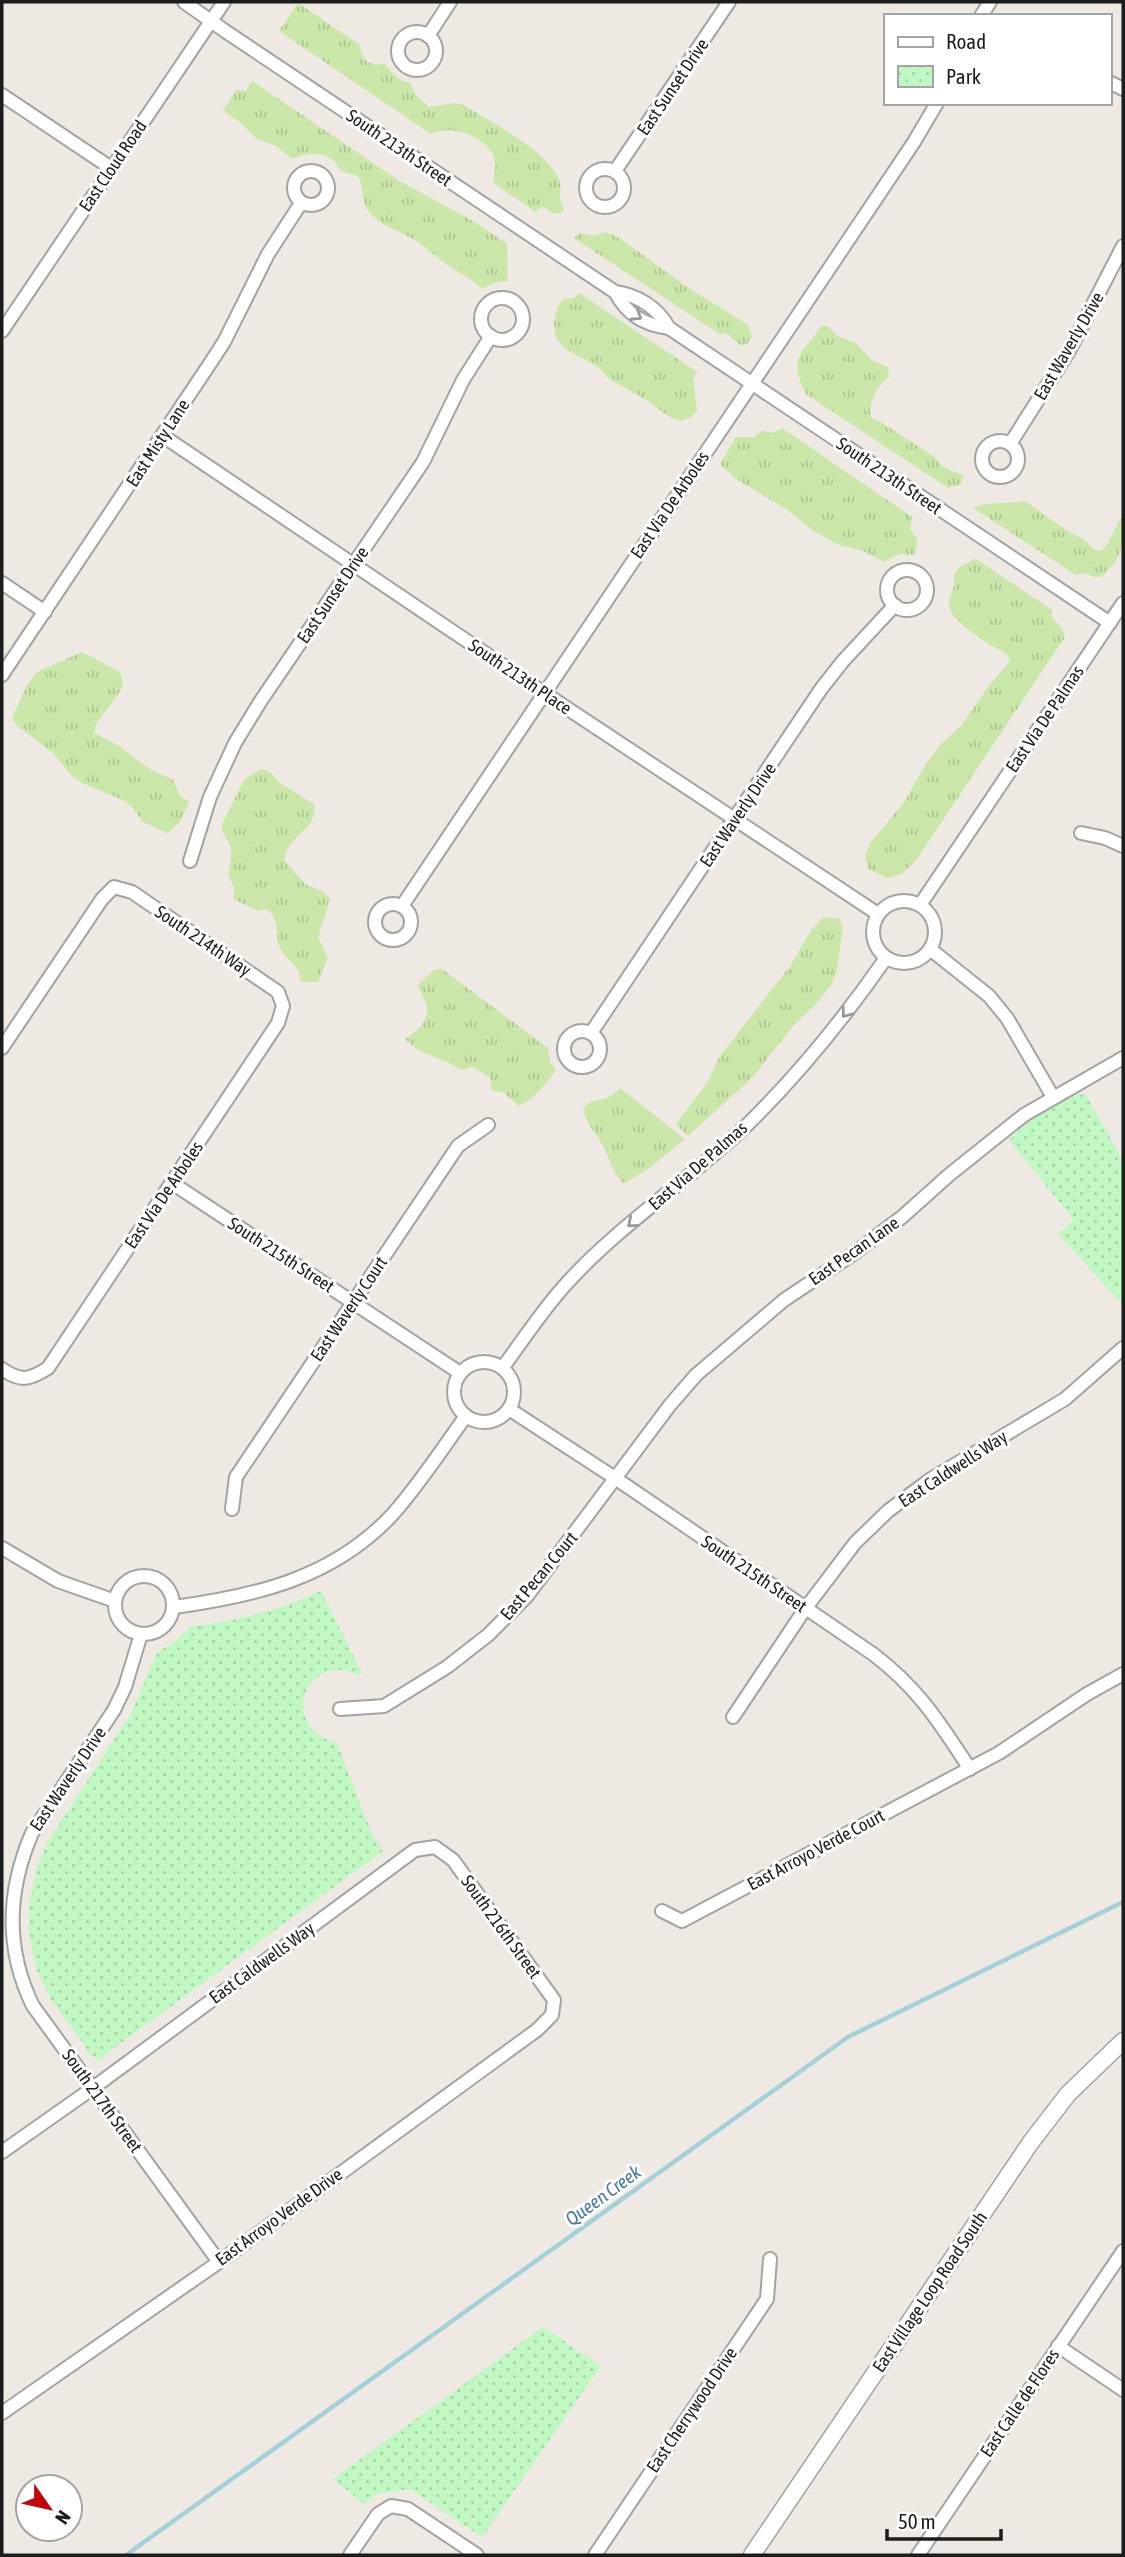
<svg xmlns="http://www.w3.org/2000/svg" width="1125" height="2557" viewBox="0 0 1125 2557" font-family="'Asap Condensed',sans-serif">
	<defs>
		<pattern id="grass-tufts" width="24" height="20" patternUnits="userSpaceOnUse" patternTransform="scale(1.75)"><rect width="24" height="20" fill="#cae7a9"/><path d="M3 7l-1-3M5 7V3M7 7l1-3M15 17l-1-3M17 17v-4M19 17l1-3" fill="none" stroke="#adc691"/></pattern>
		<pattern id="park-dots" width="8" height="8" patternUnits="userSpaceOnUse" patternTransform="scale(1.75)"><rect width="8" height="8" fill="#c0f7c2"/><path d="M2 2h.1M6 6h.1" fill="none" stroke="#a4d3a6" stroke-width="1.8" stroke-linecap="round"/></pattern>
	</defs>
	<rect width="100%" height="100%" fill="#eee9e2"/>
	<g fill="url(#grass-tufts)">
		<path d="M 298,3 L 360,45 C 360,60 371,68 385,63 C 392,74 397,80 410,83 L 416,95 L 429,107 L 454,103 L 464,105 C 487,121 574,162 559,197 L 564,209 L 561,213 L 553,213 L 542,206 L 536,212 L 493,183 C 494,173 498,160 491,151 C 479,134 449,125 431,134 L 279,31 Z"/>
		<path d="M 252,81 L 398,180 L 478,224 L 507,244 L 508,281 L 497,282 L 482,289 C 471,278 459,273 446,264 C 434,256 425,245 411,238 C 397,230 380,226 369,212 C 361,201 364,188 358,176 L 341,171 C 331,150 311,151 292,159 L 276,146 L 257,139 L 240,122 L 223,111 L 236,90 L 246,91 Z"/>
		<polygon points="605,232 618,237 690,289 747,324 752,337 747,344 740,345 725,332 721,335 574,238 580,233 594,236"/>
		<polygon points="579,293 697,372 693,379 697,410 690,418 680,421 668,416 648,401 608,378 598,367 565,349 556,338 554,323 557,308 564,299 574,298"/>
		<path d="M 822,325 L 829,327 L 836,335 L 857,344 L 871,360 L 888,367 L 889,377 C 878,384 867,404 871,417 C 893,428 911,443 932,455 C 937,458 939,464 944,467 C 950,471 957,472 964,476 L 961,484 L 948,488 L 806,394 C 787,356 802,355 822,325 Z"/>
		<polygon points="782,428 912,517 910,529 917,539 915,555 899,554 884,562 863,551 839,545 812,530 788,510 736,479 720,464 736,437 754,437 762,431 773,433"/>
		<path d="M 1025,501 L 1069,532 L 1084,539 L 1093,549 L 1101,551 C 1112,542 1114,526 1123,516 C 1123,546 1125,555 1101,577 L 1094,577 L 1086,573 L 1076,575 L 973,508 C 989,500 1007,505 1025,501 Z"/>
		<path d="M 976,559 L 1052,610 L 1052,617 L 1062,628 L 1065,637 L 917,859 L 902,874 L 887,878 L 868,869 L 865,856 L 871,842 L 903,804 L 926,764 L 941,744 L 960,727 L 991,683 L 1010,662 L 1007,654 C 994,648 949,621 949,605 C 949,591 957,590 954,573 L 961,566 Z"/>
		<polygon points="82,652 120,672 123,682 121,690 95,726 95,733 119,746 148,768 173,780 181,797 189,802 180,822 168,833 143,822 132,807 125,801 82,783 72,776 53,753 17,726 12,718 27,685 37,672"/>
		<path d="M 261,769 L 270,772 L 280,783 L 315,805 C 314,835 290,831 284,860 L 305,884 L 322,891 L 329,898 C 328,913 321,923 318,938 L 328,957 L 318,982 L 301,982 C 299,962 289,964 281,950 C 273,934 282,923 267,909 L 257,911 L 234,899 L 234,888 L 228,874 L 231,860 L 231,847 L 222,831 L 223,822 L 244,780 Z"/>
		<polygon points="823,917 839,919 843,927 837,971 831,985 819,1001 793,1026 753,1077 688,1136 676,1124 707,1083 720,1056 791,965 811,930"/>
		<path d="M 435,969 L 442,969 L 548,1048 L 550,1062 L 556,1071 C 544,1084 536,1098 519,1106 L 503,1092 L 492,1091 L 490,1077 L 473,1067 L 461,1070 C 443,1057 421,1056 405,1039 C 428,1024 435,1011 417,986 Z"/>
		<path d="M 620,1088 L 685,1139 L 649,1168 L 624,1184 C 612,1173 610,1158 602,1144 C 595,1132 585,1122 583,1109 L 591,1101 C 603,1101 612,1097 620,1088 Z"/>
	</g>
	<g fill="url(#park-dots)">
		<polygon points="1077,1094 1086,1095 1123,1161 1123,1305 1058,1234 1074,1220 1009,1140 1032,1119"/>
		<path d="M 321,1591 L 362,1673 L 359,1675 C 309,1649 274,1725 337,1743 L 371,1832 L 383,1851 L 114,2048 L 100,2060 L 89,2055 L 85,2046 L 52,2001 L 37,1971 L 29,1932 L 29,1908 L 36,1870 L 47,1843 L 132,1712 L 157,1652 L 170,1645 L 191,1627 L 238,1619 L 282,1607 Z"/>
		<polygon points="543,2327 601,2366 482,2537 410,2489 376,2494 364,2504 333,2479"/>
	</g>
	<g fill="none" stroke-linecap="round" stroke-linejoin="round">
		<polyline stroke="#a4d0da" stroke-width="4.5" points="126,2555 848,2037 1123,1902"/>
		<defs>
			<g id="minor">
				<path d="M 184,2 L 225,31 L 615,292 C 638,295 658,308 669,328"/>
				<polyline points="981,16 990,2"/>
				<circle cx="417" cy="51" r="19"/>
				<polyline points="428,36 450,2"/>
				<polyline points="1109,82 1123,89"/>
				<polyline points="2,95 111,168"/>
				<circle cx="605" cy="188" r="19"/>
				<circle cx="311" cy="188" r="17"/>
				<polyline points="615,171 729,2"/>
				<path d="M 615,292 C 627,314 643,325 669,328 L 1110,623"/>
				<circle cx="502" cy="319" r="21"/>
				<polyline points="2,331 224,2"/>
				<polyline points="163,436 544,693 878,914"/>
				<circle cx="1000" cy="459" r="18"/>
				<polyline points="1010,444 1069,351 1123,246"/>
				<circle cx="907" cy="590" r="20"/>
				<polyline points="2,583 45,612"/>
				<polyline points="2,675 207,368 224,342 268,254 301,203"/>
				<polyline points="1081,833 1105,838 1123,846"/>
				<polyline points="190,861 210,797 235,743 260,702 423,462 463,380 491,336"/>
				<circle cx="904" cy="932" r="31"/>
				<circle cx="393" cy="922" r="18"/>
				<polyline points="920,905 1123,603"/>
				<polyline points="402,906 914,142 937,103"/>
				<polyline points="930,949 989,996 1007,1018 1053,1097"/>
				<circle cx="582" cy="1049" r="18"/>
				<polyline points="591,1033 821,689 843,661 895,605"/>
				<path d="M 2,1048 L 102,899 L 114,887 L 132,892 L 278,992 L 283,1006 L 278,1023 L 48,1368 C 29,1380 21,1382 2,1369"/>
				<polyline points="172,1183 460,1373"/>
				<circle cx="484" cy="1392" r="30"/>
				<path d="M 503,1367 C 524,1339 543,1309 567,1283 C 621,1224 689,1180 747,1125 C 799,1074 845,1017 886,958"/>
				<path d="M 509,1409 L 615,1478 L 873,1654 C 919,1689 939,1722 970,1769"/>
				<polyline points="232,1509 236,1477 458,1146 488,1125"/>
				<polyline points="2,1548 58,1581 115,1601"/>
				<circle cx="144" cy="1605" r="29"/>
				<path d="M 174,1607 C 256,1596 333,1578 392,1515 C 419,1485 442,1449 466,1416"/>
				<path d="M 141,1634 L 125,1687 L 114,1710 L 32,1833 C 7,1891 5,1949 33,2006 L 219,2262"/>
				<polyline points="340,1709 384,1706 447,1667 488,1635 527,1596 670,1405 696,1375 784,1300 853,1254 902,1217 949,1175 1024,1115 1123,1058"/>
				<polyline points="733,1717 805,1609 855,1543 888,1511 931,1479 1065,1399 1123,1348"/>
				<polyline points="662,1911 682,1921 999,1753 1087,1694 1123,1674"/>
				<polyline points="2,2152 93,2088 415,1850 435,1847 453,1860 554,2000 552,2015 537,2030 219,2262 2,2413"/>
				<polyline points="1058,2346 1123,2390"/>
				<polyline points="350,2555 378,2514 391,2506 408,2509 477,2555"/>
				<polyline points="595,2555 767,2299 770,2259"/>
				<polyline points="918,2555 1123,2251"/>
			</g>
			<polyline id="tertiary" points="752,2555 1031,2142 1068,2094 1123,2041"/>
		</defs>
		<use href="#minor" stroke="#a3a3a3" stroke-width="16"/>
		<use href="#tertiary" stroke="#a3a3a3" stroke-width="19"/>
		<use href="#minor" stroke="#fff" stroke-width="12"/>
		<use href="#tertiary" stroke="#fff" stroke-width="16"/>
	</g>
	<defs><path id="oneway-chevron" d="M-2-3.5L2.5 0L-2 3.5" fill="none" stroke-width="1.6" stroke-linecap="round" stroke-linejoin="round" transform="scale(1.75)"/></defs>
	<g stroke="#999">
		<use href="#oneway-chevron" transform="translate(637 316) rotate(33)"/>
		<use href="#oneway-chevron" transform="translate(846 1013) rotate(127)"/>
		<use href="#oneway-chevron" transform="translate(632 1223) rotate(140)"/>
	</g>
	<g text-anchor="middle" stroke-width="6" stroke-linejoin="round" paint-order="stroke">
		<g font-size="18" fill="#1c1c1c" stroke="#fff">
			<text transform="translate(673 87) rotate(-56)" y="6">East Sunset Drive</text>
			<text transform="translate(399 148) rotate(34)" y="6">South 213th Street</text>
			<text transform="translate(113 166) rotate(-56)" y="6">East Cloud Road</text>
			<text transform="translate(1069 346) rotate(-60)" y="6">East Waverly Drive</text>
			<text transform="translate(158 443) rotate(-57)" y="6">East Misty Lane</text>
			<text transform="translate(889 476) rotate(34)" y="6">South 213th Street</text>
			<text transform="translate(670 505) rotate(-56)" y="6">East Via De Arboles</text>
			<text transform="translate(333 595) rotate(-56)" y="6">East Sunset Drive</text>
			<text transform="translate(520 677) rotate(34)" y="6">South 213th Place</text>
			<text transform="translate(1045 719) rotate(-56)" y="6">East Via De Palmas</text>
			<text transform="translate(738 815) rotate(-56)" y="6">East Waverly Drive</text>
			<text transform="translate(203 941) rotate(34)" y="6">South 214th Way</text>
			<text transform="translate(698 1166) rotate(-41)" y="6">East Via De Palmas</text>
			<text transform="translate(164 1195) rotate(-56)" y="6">East Via De Arboles</text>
			<text transform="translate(854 1251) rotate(-35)" y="6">East Pecan Lane</text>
			<text transform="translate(281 1255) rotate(33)" y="6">South 215th Street</text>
			<text transform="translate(349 1309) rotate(-56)" y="6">East Waverly Court</text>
			<text transform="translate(953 1469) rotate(-33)" y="6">East Caldwells Way</text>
			<text transform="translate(754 1574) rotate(34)" y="6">South 215th Street</text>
			<text transform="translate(539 1576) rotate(-50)" y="6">East Pecan Court</text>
			<text transform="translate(68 1779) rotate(-56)" y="6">East Waverly Drive</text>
			<text transform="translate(816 1850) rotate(-28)" y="6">East Arroyo Verde Court</text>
			<text transform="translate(501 1927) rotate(54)" y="6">South 216th Street</text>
			<text transform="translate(262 1963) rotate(-36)" y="6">East Caldwells Way</text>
			<text transform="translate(102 2101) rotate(54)" y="6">South 217th Street</text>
			<text transform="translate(279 2217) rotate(-36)" y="6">East Arroyo Verde Drive</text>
			<text transform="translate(930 2292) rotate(-56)" y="6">East Village Loop Road South</text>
			<text transform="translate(1020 2403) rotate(-56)" y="6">East Calle de Flores</text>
			<text transform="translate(692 2410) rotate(-56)" y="6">East Cherrywood Drive</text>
		</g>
		<g font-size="19" font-style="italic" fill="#4979a1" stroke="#fff">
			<text transform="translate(603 2195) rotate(-36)" y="7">Queen Creek</text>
		</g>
	</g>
	<rect width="1125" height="2557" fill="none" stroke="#1c1c1c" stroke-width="7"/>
	<rect x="884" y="14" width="228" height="91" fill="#ffffff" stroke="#a4a4a4" stroke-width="2"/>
	<rect x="898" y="37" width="35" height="10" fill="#ffffff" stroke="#a4a4a4" stroke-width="2"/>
	<text x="946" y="49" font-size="21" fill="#1c1c1c">Road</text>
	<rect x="898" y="66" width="35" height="21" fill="url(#park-dots)" stroke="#a4a4a4" stroke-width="2"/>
	<text x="946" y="84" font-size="21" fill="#1c1c1c">Park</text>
	<g transform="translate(49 2508) rotate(124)"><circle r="33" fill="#ffffff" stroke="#a4a4a4" stroke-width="2"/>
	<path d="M0-5L12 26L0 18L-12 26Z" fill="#c3060e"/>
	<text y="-10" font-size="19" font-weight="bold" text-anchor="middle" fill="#1c1c1c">N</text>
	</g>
	<path d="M887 2529v10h114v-10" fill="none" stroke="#1c1c1c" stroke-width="3.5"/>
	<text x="898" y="2529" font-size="21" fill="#1c1c1c" stroke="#ffffff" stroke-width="5" paint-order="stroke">50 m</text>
</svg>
